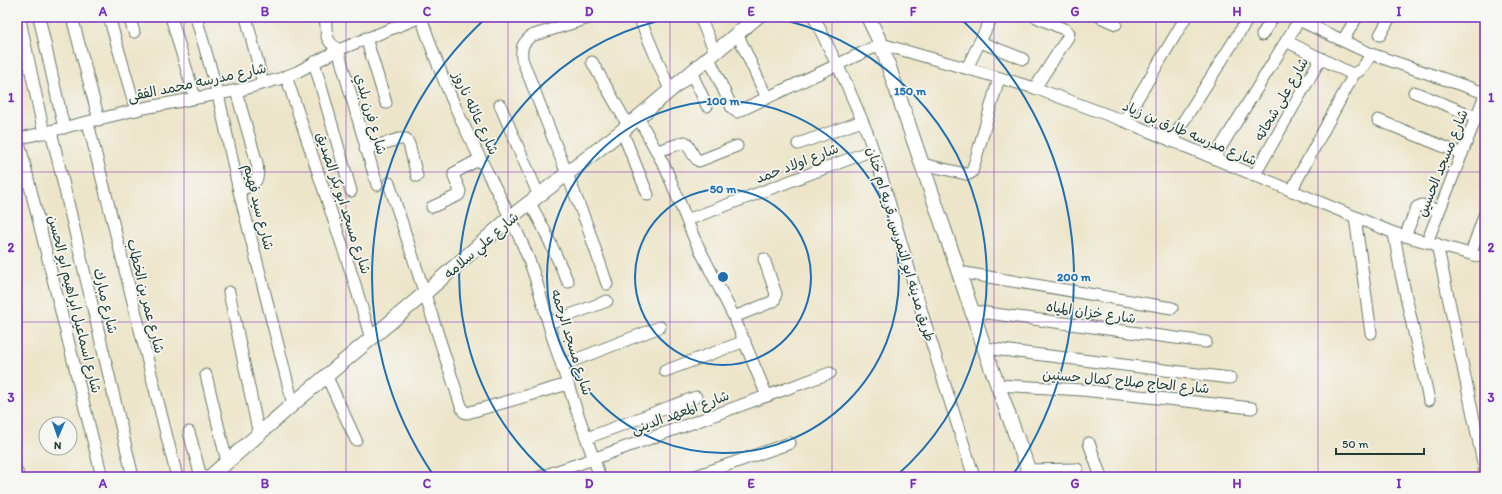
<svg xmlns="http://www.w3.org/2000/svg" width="1502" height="494" viewBox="0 0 1502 494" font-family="Itim,'Playpen Sans Arabic',sans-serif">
	<rect width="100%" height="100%" fill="#f6f6f2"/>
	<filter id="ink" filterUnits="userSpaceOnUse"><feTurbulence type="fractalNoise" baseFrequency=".025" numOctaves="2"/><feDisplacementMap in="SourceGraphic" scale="8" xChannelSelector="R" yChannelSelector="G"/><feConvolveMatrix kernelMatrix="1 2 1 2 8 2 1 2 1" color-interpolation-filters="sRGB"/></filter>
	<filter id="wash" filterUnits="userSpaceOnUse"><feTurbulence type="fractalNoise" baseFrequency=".012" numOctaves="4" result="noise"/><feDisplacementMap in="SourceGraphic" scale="16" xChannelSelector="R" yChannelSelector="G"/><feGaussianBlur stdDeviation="0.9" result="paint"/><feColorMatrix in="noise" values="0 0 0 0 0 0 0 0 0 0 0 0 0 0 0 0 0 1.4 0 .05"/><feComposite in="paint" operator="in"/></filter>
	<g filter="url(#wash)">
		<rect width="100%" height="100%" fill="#ede5c9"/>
	</g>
	<g filter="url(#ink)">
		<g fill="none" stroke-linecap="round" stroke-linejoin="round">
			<defs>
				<g id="minor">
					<polyline points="39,17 64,128"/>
					<polyline points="72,17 99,120"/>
					<polyline points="109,17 136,110"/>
					<polyline points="129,17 134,32"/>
					<polyline points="171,17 195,98"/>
					<polyline points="196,17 218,94 239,191 293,404"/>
					<polyline points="246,17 263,83"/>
					<path d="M 325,17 C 328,35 322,36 338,50 L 377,185"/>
					<path d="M 421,17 C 434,56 448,93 466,130 C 486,172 510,212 527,255 C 538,282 544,309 552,336 C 567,383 583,430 600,477"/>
					<path d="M 592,17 L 531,36 C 522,44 521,48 522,59 L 587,225 L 607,284"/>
					<polyline points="639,17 670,90"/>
					<polyline points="700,17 715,52"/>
					<polyline points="814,17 846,83 867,132 880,171 924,319 974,477"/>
					<polyline points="1100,17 1116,24"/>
					<polyline points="20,20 44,133"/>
					<polyline points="1299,20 1371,54 1485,93"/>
					<polyline points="737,33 767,98"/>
					<polyline points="1262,35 1273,17"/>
					<polyline points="1380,35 1390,17"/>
					<polyline points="366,38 386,103"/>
					<polyline points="1343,40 1357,17"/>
					<path d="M 1286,41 L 1350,73 C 1361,75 1366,62 1371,54"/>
					<polyline points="980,42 1023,59"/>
					<polyline points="709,58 732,108 737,112 881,44 1035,88 1124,121 1394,233 1485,258"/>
					<polyline points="314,62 351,191"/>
					<polyline points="592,62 628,125"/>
					<polyline points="967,68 992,17"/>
					<polyline points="691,72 707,106"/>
					<polyline points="286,76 354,281 371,339"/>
					<polyline points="1035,88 1068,37 1069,33 1066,30 1036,17"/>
					<path d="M 236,91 L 257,163 C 260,182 256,183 239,191"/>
					<polyline points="1414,92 1476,117"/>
					<polyline points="500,105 539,196"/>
					<polyline points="638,117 666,169 694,238 734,317 767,396"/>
					<polyline points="1378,120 1462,154"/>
					<polyline points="1124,121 1186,17"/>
					<polyline points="88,123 177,477"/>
					<polyline points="51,131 133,477"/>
					<polyline points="622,131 648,195"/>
					<polyline points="17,134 102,477"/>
					<polyline points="17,139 144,108 244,89 279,79 297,72 338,50 421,17"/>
					<polyline points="1171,141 1249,17"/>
					<polyline points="798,144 862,121"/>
					<polyline points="365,149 399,139 406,139 409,144 417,176"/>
					<path d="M 658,151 L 685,142 C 691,147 692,157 699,161 L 737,146"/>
					<polyline points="1214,158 1301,17"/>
					<polyline points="922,164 966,174 969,174 972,172 999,78"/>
					<polyline points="1254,176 1321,58"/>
					<polyline points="389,183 461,406 464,412 467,413 568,384"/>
					<polyline points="1291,191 1354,74"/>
					<polyline points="530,203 543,227 568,282"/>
					<polyline points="432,207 459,195 460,191 454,177 454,173 480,159"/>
					<polyline points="1355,217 1371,333"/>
					<polyline points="687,220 873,150"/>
					<polyline points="1394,233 1401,274 1429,400"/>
					<polyline points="1405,236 1417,207 1422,205 1439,211"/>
					<polyline points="1427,242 1485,95"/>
					<polyline points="1437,244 1485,472"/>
					<polyline points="1471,253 1485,213"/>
					<polyline points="959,272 1172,308"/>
					<polyline points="229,292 259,435"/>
					<polyline points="972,311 1206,342"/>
					<polyline points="734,317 774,301 776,294 764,259"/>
					<polyline points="549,323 607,301"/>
					<polyline points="985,348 1230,378"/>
					<polyline points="562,365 660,327"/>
					<polyline points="665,371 745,341"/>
					<polyline points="206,375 227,462"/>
					<polyline points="327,377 356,440"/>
					<polyline points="998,385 1082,390 1252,408"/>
					<polyline points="189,432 201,477"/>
					<polyline points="587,438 696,397"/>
					<polyline points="1089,443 1101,477"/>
					<polyline points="1029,470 1077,469"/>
					<polyline points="17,472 18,477"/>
					<polyline points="540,477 593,459 830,373"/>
					<polyline points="693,477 790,443"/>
				</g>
				<g id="tertiary">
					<polyline points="868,17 881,44 990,364 1031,477"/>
					<polyline points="210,477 293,404 425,293 511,217 622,131 757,17"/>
				</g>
			</defs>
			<use href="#minor" stroke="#677868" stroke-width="13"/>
			<use href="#tertiary" stroke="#677868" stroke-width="16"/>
			<use href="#minor" stroke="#fff" stroke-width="11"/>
			<use href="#tertiary" stroke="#fff" stroke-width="14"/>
		</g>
	</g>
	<path fill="none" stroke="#7b2cbf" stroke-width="1" stroke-opacity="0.55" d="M 184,17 L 184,477M 346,17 L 346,477M 508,17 L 508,477M 670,17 L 670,477M 832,17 L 832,477M 994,17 L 994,477M 1156,17 L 1156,477M 1318,17 L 1318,477M 17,172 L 1485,172M 17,322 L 1485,322"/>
	<g fill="none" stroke="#1f6fb2" stroke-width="2">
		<circle cx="723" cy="277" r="88"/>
		<circle cx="723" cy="277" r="176"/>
		<path d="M550 476A264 264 0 0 1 677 17M769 17A264 264 0 0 1 896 476"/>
		<path d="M434 476A351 351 0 0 1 486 18M960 18A351 351 0 0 1 1012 476"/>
	</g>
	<g text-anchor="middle" stroke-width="3.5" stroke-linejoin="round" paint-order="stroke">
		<g font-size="14" fill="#1f3d34" stroke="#f6f6f2">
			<text transform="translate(197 82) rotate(-12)" y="5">شارع مدرسه محمد الفقى</text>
			<text transform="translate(1281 99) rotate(-60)" y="5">شارع على شحاته</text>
			<text transform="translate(476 113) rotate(65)" y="5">شارع عائله ناروز</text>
			<text transform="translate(371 114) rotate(74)" y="5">شارع فرن بلدي</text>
			<text transform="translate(1190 133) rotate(23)" y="5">شارع مدرسه طارق بن زياد</text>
			<text transform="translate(797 163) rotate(-21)" y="5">شارع اولاد حمد</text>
			<text transform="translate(1442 163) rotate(-68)" y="5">شارع مسجد الحسين</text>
			<text transform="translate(344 203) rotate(72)" y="5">شارع مسجد ابو بكر الصديق</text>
			<text transform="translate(259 207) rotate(76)" y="5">شارع سيد فهيم</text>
			<text transform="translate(901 244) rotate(73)" y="5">طريق مدينه ابو النمرس, قريه ام خنان</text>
			<text transform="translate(481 245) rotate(-41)" y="5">شارع علي سلامه</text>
			<text transform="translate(146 296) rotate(76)" y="5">شارع عمر بن الخطاب</text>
			<text transform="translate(106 301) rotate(77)" y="5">شارع مبارك</text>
			<text transform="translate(75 304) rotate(76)" y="5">شارع اسماعيل ابراهيم ابو الحسن</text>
			<text transform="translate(1091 312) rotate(8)" y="5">شارع خزان المياه</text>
			<text transform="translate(572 342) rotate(73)" y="5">شارع مسجد الرحمه</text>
			<text transform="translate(1126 381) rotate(5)" y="5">شارع الحاج صلاح كمال حسنين</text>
			<text transform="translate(680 412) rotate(-20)" y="5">شارع المعهد الدينى</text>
		</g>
	</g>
	<circle cx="723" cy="277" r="6" fill="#1f6fb2" stroke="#f6f6f2" stroke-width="2"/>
	<g font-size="12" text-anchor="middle" font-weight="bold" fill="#1f6fb2" stroke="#f6f6f2" stroke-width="3.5" stroke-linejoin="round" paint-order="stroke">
		<text x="910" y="95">150 m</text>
		<text x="723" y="105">100 m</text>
		<text x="723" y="193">50 m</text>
		<text x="1074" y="281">200 m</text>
	</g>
	<rect width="1502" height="494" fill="none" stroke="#f6f6f2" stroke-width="44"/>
	<g transform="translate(58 436) rotate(182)"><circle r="19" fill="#f6f6f2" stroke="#a0aca6"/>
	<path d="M0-3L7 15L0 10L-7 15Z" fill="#1f6fb2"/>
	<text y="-6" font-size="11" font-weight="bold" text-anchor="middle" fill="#1f3d34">N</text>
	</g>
	<path d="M1336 448v6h88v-6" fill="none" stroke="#1f3d34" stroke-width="2"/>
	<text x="1342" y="448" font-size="12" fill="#1f3d34" stroke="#f6f6f2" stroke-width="3" paint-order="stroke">50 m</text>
	<rect x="22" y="22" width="1458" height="450" fill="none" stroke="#7b2cbf" stroke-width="1.5"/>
	<g font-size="13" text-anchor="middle" font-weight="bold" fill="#7b2cbf">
		<text x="103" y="16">A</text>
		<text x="265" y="16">B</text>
		<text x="427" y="16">C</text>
		<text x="589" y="16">D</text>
		<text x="751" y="16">E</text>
		<text x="913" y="16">F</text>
		<text x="1075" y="16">G</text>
		<text x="1237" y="16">H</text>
		<text x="1399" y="16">I</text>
		<text x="11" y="102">1</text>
		<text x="1491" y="102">1</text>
		<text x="11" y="252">2</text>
		<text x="1491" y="252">2</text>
		<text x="11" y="402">3</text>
		<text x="1491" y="402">3</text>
		<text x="103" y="488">A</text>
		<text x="265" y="488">B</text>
		<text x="427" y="488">C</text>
		<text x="589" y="488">D</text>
		<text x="751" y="488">E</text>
		<text x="913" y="488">F</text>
		<text x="1075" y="488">G</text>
		<text x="1237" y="488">H</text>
		<text x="1399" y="488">I</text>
	</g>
</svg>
